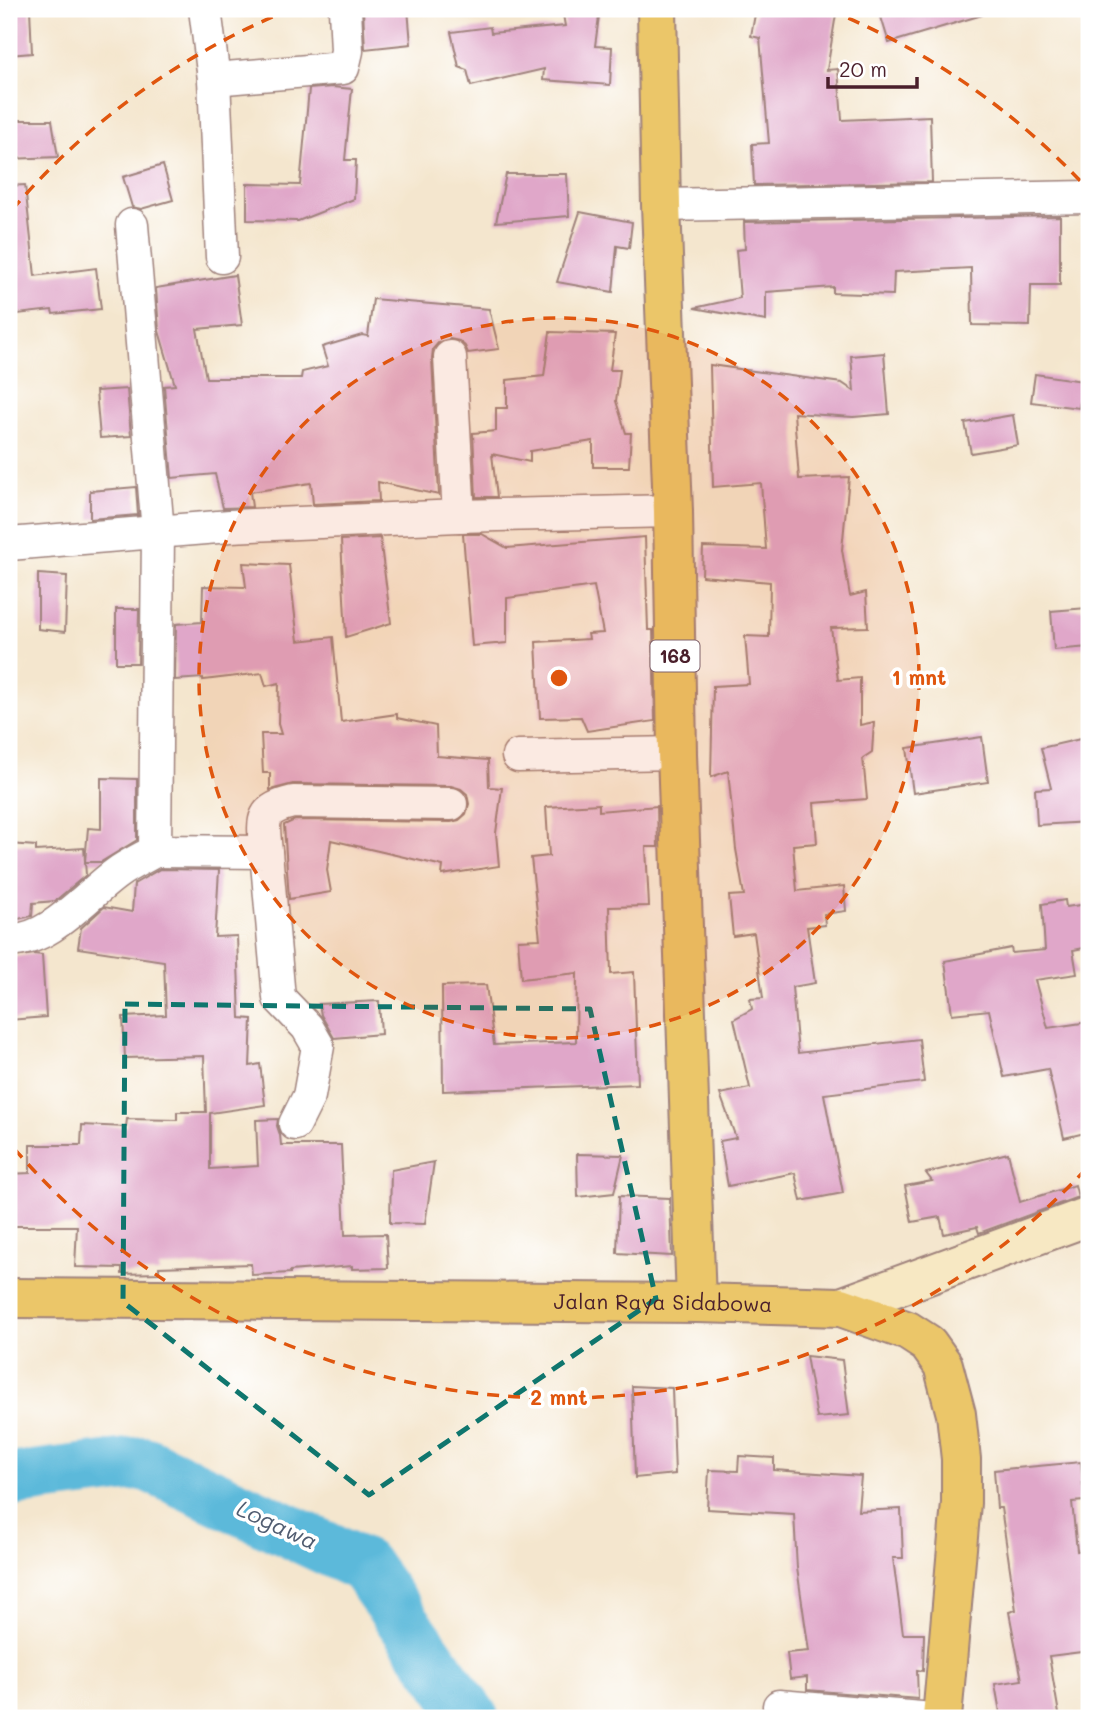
<svg xmlns="http://www.w3.org/2000/svg" width="1098" height="1727" viewBox="0 0 1098 1727" font-family="Mali,sans-serif">
	<rect width="100%" height="100%" fill="#fff"/>
	<filter id="ink" filterUnits="userSpaceOnUse"><feTurbulence type="fractalNoise" baseFrequency=".0143" numOctaves="2"/><feDisplacementMap in="SourceGraphic" scale="14" xChannelSelector="R" yChannelSelector="G"/><feConvolveMatrix kernelMatrix="1 2 1 2 8 2 1 2 1" color-interpolation-filters="sRGB"/></filter>
	<filter id="wash" filterUnits="userSpaceOnUse"><feTurbulence type="fractalNoise" baseFrequency=".00686" numOctaves="4" result="noise"/><feDisplacementMap in="SourceGraphic" scale="28" xChannelSelector="R" yChannelSelector="G"/><feGaussianBlur stdDeviation="1.57" result="paint"/><feColorMatrix in="noise" values="0 0 0 0 0 0 0 0 0 0 0 0 0 0 0 0 0 1.4 0 .05"/><feComposite in="paint" operator="in"/></filter>
	<g filter="url(#wash)">
		<rect width="100%" height="100%" fill="#f4e6ce"/>
		<g fill="none" stroke-linecap="round" stroke-linejoin="round">
			<polyline stroke="#5cb9da" stroke-width="54" points="9,1480 144,1463 364,1566 472,1718"/>
		</g>
		<g id="blocks">
			<g fill="#e0a7c9">
				<polygon points="9,9 30,9 32,53 9,55"/>
				<polygon points="363,9 408,9 411,44 365,49"/>
				<polygon points="562,9 600,9 595,46 612,47 610,85 543,80 544,69 471,86 467,70 459,67 451,32 490,27 491,33 565,26"/>
				<polygon points="756,9 807,9 836,14 827,70 838,69 842,120 930,116 932,182 754,185 752,144 769,143 760,38 751,36"/>
				<polygon points="908,9 981,9 982,15 889,43 881,17"/>
				<polygon points="332,87 352,89 345,160 356,160 354,199 298,221 247,220 247,184 300,185 309,89"/>
				<polygon points="9,120 52,120 58,157 9,159"/>
				<polygon points="163,165 173,200 141,209 132,207 123,177"/>
				<polygon points="506,174 567,174 569,216 496,222"/>
				<polygon points="25,185 35,276 96,268 101,309 53,314 52,310 9,315 9,186"/>
				<polygon points="580,212 632,222 629,248 617,246 613,292 557,282"/>
				<polygon points="1060,216 1060,285 1031,285 1030,326 972,325 971,268 894,272 893,295 833,293 833,287 766,292 766,321 694,308 740,298 736,250 745,249 744,222"/>
				<polygon points="235,275 242,325 197,329 206,378 301,378 302,372 328,366 322,347 362,335 368,336 373,299 489,309 499,349 468,353 465,346 459,341 450,339 439,342 433,349 432,358 439,495 378,482 379,501 313,504 311,483 250,492 252,507 223,508 215,474 172,478 164,386 175,385 159,331 156,288"/>
				<polygon points="550,332 615,334 610,370 620,370 616,401 626,433 631,433 629,467 593,467 593,441 530,451 530,462 492,454 497,497 476,497 473,433 496,431 496,408 507,408 507,380 544,376"/>
				<polygon points="884,353 889,414 853,417 794,413 799,479 849,477 842,550 850,596 866,592 868,627 831,628 838,680 860,678 860,725 874,722 872,752 863,758 867,799 814,803 817,843 793,845 797,891 844,886 846,911 824,914 825,925 807,927 815,983 792,987 798,1053 919,1039 924,1082 824,1094 843,1193 801,1201 795,1173 728,1186 720,1141 736,1138 720,1094 750,1088 734,1019 752,1009 750,999 763,998 754,933 733,936 729,896 744,895 736,849 728,771 711,777 713,686 749,684 745,636 769,637 770,582 702,576 703,547 766,549 761,483 713,487 710,365 842,383 854,391 851,356"/>
				<polygon points="1035,374 1083,381 1079,408 1031,402"/>
				<polygon points="127,389 131,436 100,438 96,391"/>
				<polygon points="1013,415 1018,445 971,453 965,423"/>
				<polygon points="136,487 138,515 90,519 90,491"/>
				<polygon points="463,534 482,534 507,548 645,537 648,630 653,630 655,721 587,731 581,717 540,718 536,642 589,639 588,634 603,633 594,586 507,598 507,643 472,646"/>
				<polygon points="380,538 391,623 346,637 341,540"/>
				<polygon points="243,563 289,565 298,641 333,637 341,722 397,714 397,718 436,726 437,756 488,760 489,787 502,788 496,833 499,866 442,875 443,866 331,840 327,870 331,892 289,899 284,825 295,820 451,822 459,820 466,814 469,804 467,794 461,789 451,786 293,784 270,790 270,773 263,773 261,734 281,734 278,724 279,683 266,686 262,673 203,680 203,678 175,680 176,624 202,622 203,586 246,587"/>
				<polygon points="38,574 67,576 65,632 38,629"/>
				<polygon points="1087,608 1089,647 1054,650 1051,611"/>
				<polygon points="116,609 139,609 138,663 116,663"/>
				<polygon points="982,737 988,782 913,793 907,748"/>
				<polygon points="1089,737 1089,822 1037,825 1035,789 1051,788 1041,748"/>
				<polygon points="101,778 137,779 137,840 101,862 85,862 88,828 101,829"/>
				<polygon points="599,804 599,811 657,806 658,847 646,847 649,906 609,907 611,974 634,972 638,1084 443,1091 442,986 486,985 494,1045 576,1042 577,973 521,979 518,940 540,939 531,858 549,856 546,807"/>
				<polygon points="9,844 36,846 36,851 84,848 86,875 55,901 33,903 32,916 9,921"/>
				<polygon points="160,869 219,870 215,937 237,936 240,1018 252,1019 250,1066 260,1064 265,1105 210,1113 210,1169 258,1166 256,1120 278,1119 277,1126 280,1135 281,1145 341,1145 345,1235 386,1234 388,1268 352,1269 352,1266 290,1271 290,1273 252,1275 251,1264 159,1267 159,1273 122,1274 122,1268 75,1267 77,1226 9,1226 9,1174 30,1173 30,1145 81,1145 82,1125 126,1127 127,1119 177,1120 177,1112 206,1112 204,1056 125,1058 123,1017 166,1015 164,961 78,948 81,928 104,907 132,912 134,884"/>
				<polygon points="1065,900 1066,907 1089,904 1089,947 1073,950 1077,974 1035,980 1048,1028 1089,1022 1089,1132 1064,1138 1048,1069 1004,1077 989,1010 952,1014 945,961 1011,948 1012,953 1045,950 1042,904"/>
				<polygon points="34,954 42,955 46,1017 9,1020 9,958"/>
				<polygon points="379,1001 381,1034 334,1038 321,1015 319,1004"/>
				<polygon points="1008,1153 1020,1202 1075,1185 1078,1197 979,1233 977,1227 944,1234 940,1217 912,1222 905,1186 932,1181 926,1173"/>
				<polygon points="577,1154 623,1155 614,1193 578,1197"/>
				<polygon points="434,1162 425,1224 390,1223 391,1170"/>
				<polygon points="619,1196 670,1198 672,1256 617,1253"/>
				<polygon points="806,1356 842,1360 849,1415 817,1418"/>
				<polygon points="632,1386 672,1388 675,1474 635,1478"/>
				<polygon points="739,1456 774,1458 774,1470 861,1476 858,1511 901,1509 903,1558 893,1558 903,1634 924,1634 923,1671 917,1670 918,1699 807,1690 807,1677 790,1679 787,1653 809,1651 797,1568 794,1514 707,1509 709,1470 738,1471"/>
				<polygon points="1081,1462 1084,1501 1072,1502 1077,1551 1089,1549 1089,1651 1049,1656 1059,1714 1033,1718 1001,1718 995,1684 1022,1680 1009,1612 1016,1610 1001,1508 997,1508 994,1470"/>
			</g>
		</g>
	</g>
	<g filter="url(#ink)">
		<use href="#blocks" fill-opacity="0" stroke="#9f827c" stroke-width="2"/>
		<g fill="none" stroke-linecap="round" stroke-linejoin="round">
			<defs>
				<g id="minor">
					<polyline points="205,9 214,79 343,68 347,51 345,9"/>
					<polyline points="214,79 222,257"/>
					<polyline points="661,205 1089,197"/>
					<polyline points="132,225 158,532 155,851 266,852 279,998 307,1027 318,1046 309,1096 295,1124"/>
					<polyline points="450,357 459,516"/>
					<polyline points="9,544 230,526 459,516 673,511"/>
					<polyline points="518,756 677,753"/>
					<path d="M 266,852 C 263,820 259,810 293,802 L 451,804"/>
					<path d="M 9,940 C 49,942 86,895 117,873 C 129,864 143,858 155,851"/>
					<polyline points="779,1706 921,1718"/>
				</g>
				<polyline id="secondary" points="841,1307 1089,1216"/>
				<polyline id="primary" points="657,9 661,205 673,511 677,753 696,1303"/>
				<g id="trunk">
					<path id="s1" d="M 9,1298 L 696,1303 L 841,1307 L 908,1331 L 928,1344 L 943,1365 L 956,1414 L 961,1459 L 961,1503 L 942,1718"/>
				</g>
			</defs>
			<use href="#minor" stroke="#9f827c" stroke-width="35"/>
			<use href="#secondary" stroke="#9f827c" stroke-width="42"/>
			<use href="#primary" stroke="#9f827c" stroke-width="42"/>
			<use href="#trunk" stroke="#9f827c" stroke-width="42"/>
			<use href="#minor" stroke="#fff" stroke-width="32"/>
			<use href="#secondary" stroke="#f7e8c3" stroke-width="38"/>
			<use href="#primary" stroke="#ebc669" stroke-width="38"/>
			<use href="#trunk" stroke="#ebc669" stroke-width="38"/>
		</g>
	</g>
	<path fill="none" stroke="#0f766e" stroke-width="5" stroke-dasharray="14 9" stroke-linejoin="round" d="M 125,1004 L 590,1009 L 656,1299 L 369,1495 L 123,1302 Z"/>
	<circle cx="559" cy="678" r="360" fill="#e0560e" fill-opacity=".12"/>
	<g fill="none" stroke="#e0560e" stroke-width="3.5" stroke-dasharray="12 9">
		<circle cx="559" cy="678" r="360"/>
		<path d="M1086 1169A720 720 0 0 1 12 1146M12 210A720 720 0 0 1 289 10M829 10A720 720 0 0 1 1086 187"/>
	</g>
	<g text-anchor="middle" stroke-width="7" stroke-linejoin="round" paint-order="stroke">
		<rect fill="#fff" stroke="#80626b" stroke-width="2" x="650.5" y="640.5" width="49" height="31" rx="5"/>
		<g font-size="19" font-weight="bold" fill="#4a1f2b">
			<text x="675" y="663">168</text>
		</g>
		<g font-size="21" fill="#4a1f2b" stroke="#fff">
			<text dy="7" stroke="none"><textPath href="#s1" startOffset="654">Jalan Raya Sidabowa</textPath></text>
		</g>
		<g font-size="23" font-style="italic" fill="#515d71" stroke="#fff">
			<text transform="translate(277 1525) rotate(25)" y="8">Logawa</text>
		</g>
	</g>
	<circle cx="559" cy="678" r="10" fill="#e0560e" stroke="#fff" stroke-width="3.5"/>
	<g font-size="21" text-anchor="middle" font-weight="bold" fill="#e0560e" stroke="#fff" stroke-width="7" stroke-linejoin="round" paint-order="stroke">
		<text x="919" y="685">1 mnt</text>
		<text x="559" y="1405">2 mnt</text>
	</g>
	<rect width="1098" height="1727" fill="none" stroke="#fff" stroke-width="35"/>
	<path d="M828 77v10h89v-10" fill="none" stroke="#4a1f2b" stroke-width="3.5"/>
	<text x="839" y="77" font-size="21" fill="#4a1f2b" stroke="#ffffff" stroke-width="5" paint-order="stroke">20 m</text>
</svg>
